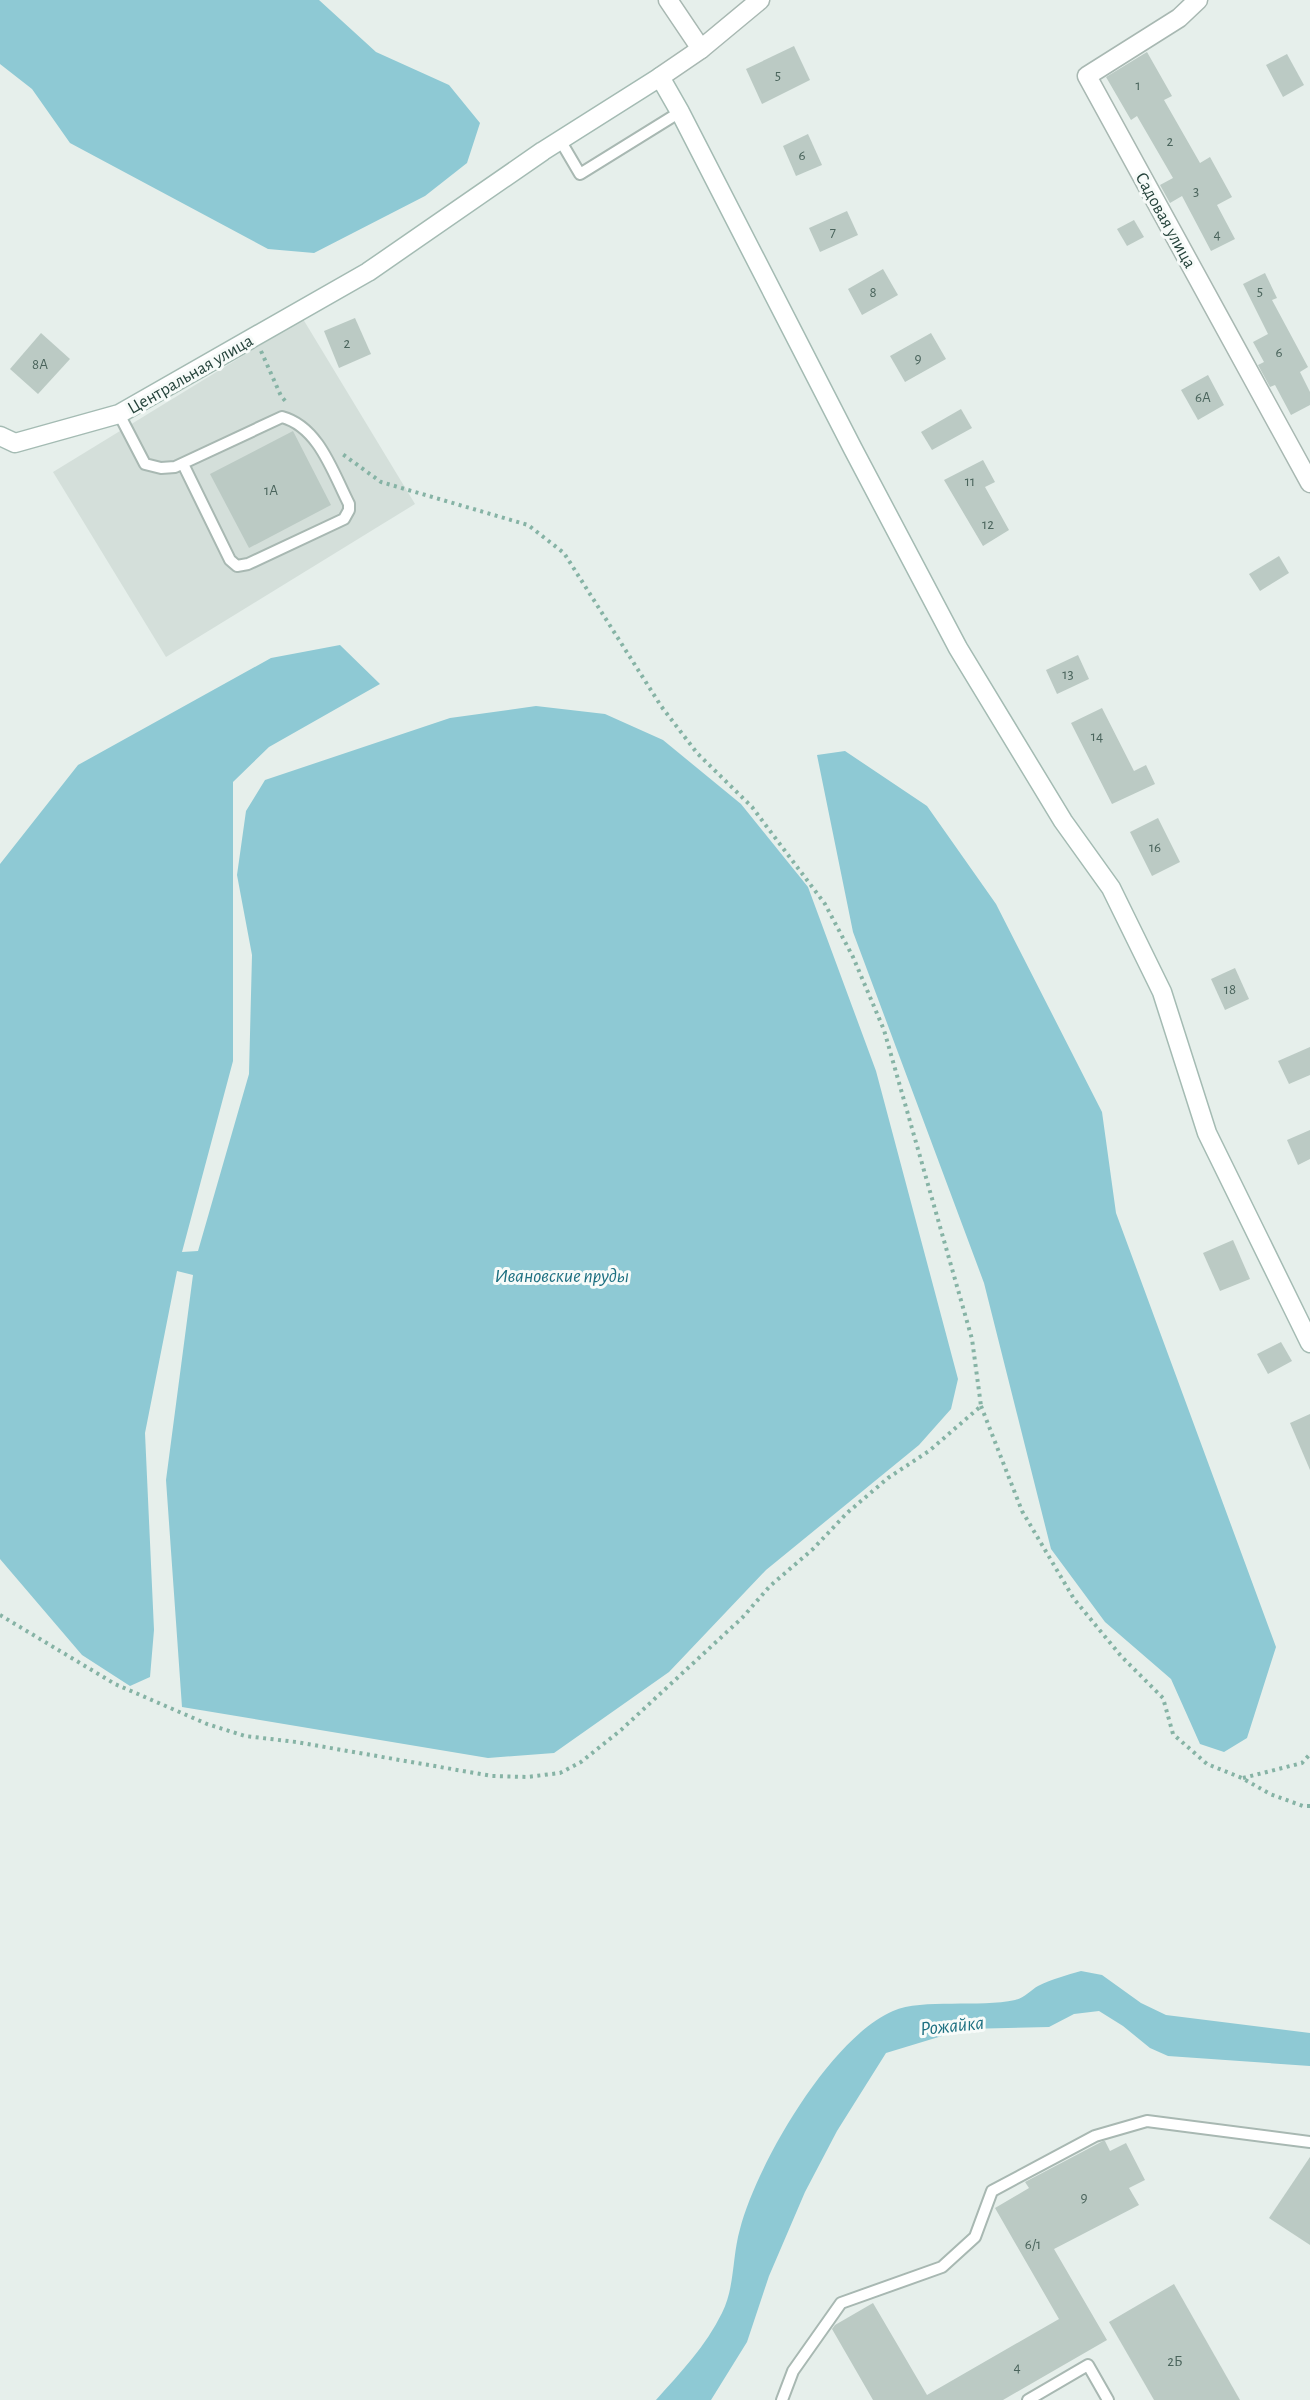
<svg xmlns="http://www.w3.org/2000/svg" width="1310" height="2400" viewBox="0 0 1310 2400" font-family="'Alegreya Sans',sans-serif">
	<rect width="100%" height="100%" fill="#e6efeb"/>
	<polygon fill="#d4dfda" points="303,319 415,504 166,657 53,472"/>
	<g fill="#8ec9d4">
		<polygon points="0,0 319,0 376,52 449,85 480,123 467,163 425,196 314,253 268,249 70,143 32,89 0,64"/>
		<polygon points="340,645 380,684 269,747 233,782 233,1061 182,1252 198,1251 249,1074 252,955 237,875 246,811 265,780 450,718 536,706 605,714 663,740 741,804 808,887 876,1071 958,1379 951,1409 919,1445 766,1570 669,1672 554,1753 488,1758 182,1707 166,1480 193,1275 177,1271 145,1433 154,1630 150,1677 130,1686 82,1655 0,1559 0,864 78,765 271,658"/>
		<polygon points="845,751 927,806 996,904 1102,1112 1116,1213 1276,1647 1247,1738 1224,1752 1200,1744 1171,1679 1105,1622 1051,1549 984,1283 853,932 817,755"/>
		<path d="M 1081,1971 L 1102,1975 L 1141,2003 L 1166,2015 L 1310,2033 L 1310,2066 L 1168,2056 L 1150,2048 L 1123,2026 L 1099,2011 L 1074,2014 L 1049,2027 L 965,2029 L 886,2053 L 837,2131 L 805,2192 L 769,2276 L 747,2342 L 711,2400 L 656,2400 C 680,2373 706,2346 722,2313 C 735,2287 732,2257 740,2229 C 757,2164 830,2038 893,2011 C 923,1998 980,2008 1015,2000 C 1024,1998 1031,1990 1038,1986 C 1052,1979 1067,1975 1081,1971 Z"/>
	</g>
	<g fill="#bbcac4">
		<polygon points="794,46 810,80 762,104 746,69"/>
		<polygon points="1147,52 1172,96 1164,100 1200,163 1210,157 1232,197 1217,205 1235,239 1211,251 1182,196 1170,203 1160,185 1173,178 1137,116 1131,120 1106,77"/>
		<polygon points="1287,54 1304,85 1283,97 1266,65"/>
		<polygon points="808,134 822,165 796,176 783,146"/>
		<polygon points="847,211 858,235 820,252 809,228"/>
		<polygon points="1134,220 1144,237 1127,246 1117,229"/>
		<polygon points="883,269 898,295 862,315 848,289"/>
		<polygon points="1265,273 1277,298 1272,300 1308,367 1300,372 1310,392 1310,405 1291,415 1275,385 1270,387 1258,365 1264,362 1253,342 1268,334 1243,284"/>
		<polygon points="355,318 371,354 339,368 324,331"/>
		<polygon points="41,333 70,359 38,394 10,369"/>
		<polygon points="931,333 946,359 905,382 890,356"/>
		<polygon points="1208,375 1224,405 1198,420 1181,390"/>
		<polygon points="961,409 972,428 932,450 921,432"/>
		<polygon points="293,431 331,505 249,548 210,474"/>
		<polygon points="983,460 995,482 985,487 1009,530 983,546 944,480"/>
		<polygon points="1279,556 1289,573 1260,591 1249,574"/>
		<polygon points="1078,655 1089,679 1057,694 1046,670"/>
		<polygon points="1102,708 1134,771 1146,765 1155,784 1112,804 1071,723"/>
		<polygon points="1158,818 1180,862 1152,876 1130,832"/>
		<polygon points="1235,968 1249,999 1225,1010 1211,979"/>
		<polygon points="1310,1047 1310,1075 1289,1084 1278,1061"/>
		<polygon points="1310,1130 1310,1159 1298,1165 1287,1140"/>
		<polygon points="1233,1240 1250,1279 1220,1291 1203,1253"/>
		<polygon points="1281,1342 1292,1361 1268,1374 1257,1354"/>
		<polygon points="1310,1414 1310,1470 1290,1423"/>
		<polygon points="1103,2141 1105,2141 1110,2151 1126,2143 1145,2180 1129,2188 1139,2205 1054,2249 1107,2340 1003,2400 873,2400 832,2329 835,2325 873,2303 927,2395 1059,2319 995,2208 1029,2188 1025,2182"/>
		<polygon points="1310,2157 1310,2245 1269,2218"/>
		<polygon points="1174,2284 1240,2400 1154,2400 1109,2322"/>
	</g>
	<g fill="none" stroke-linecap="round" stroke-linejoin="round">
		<defs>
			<g id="lane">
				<polyline points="560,140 580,174 680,112"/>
				<path d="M 119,414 L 145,464 L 161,468 L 175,467 L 282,417 C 319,427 333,473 349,504 L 349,510 L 344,519 L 248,564 L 237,566 L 230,560 L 183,464"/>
				<polyline points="782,2400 793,2371 841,2303 942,2267 975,2237 992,2191 1095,2136 1147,2121 1310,2142"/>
				<polyline points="1028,2400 1088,2365 1108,2400"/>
			</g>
			<g id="street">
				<polyline points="668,0 701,49"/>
				<polyline points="1198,0 1179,18 1087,76 1310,483"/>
				<polyline points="660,77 701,49 760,0"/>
			</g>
			<polyline id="secondary" points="0,436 15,443 119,414 368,272 543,151 660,77 680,112 853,449 958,648 1063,821 1111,888 1162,992 1207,1133 1310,1343"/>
		</defs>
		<use href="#lane" stroke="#a8b8b2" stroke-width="14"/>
		<use href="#street" stroke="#a8b8b2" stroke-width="21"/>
		<use href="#secondary" stroke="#a4bbb3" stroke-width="21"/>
		<g stroke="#86b3a5" stroke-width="4" stroke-dasharray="3 4.5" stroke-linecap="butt">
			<polyline points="261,351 281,396 287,403"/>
			<polyline points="981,1406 1022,1511 1074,1599 1121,1656 1163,1698 1173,1734 1207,1764 1242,1778 1270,1794 1303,1806 1310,1806"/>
			<polyline points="0,1615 115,1684 207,1724 245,1736 296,1742 492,1776 527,1777 560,1773 581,1762 621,1730 742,1618 770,1586 813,1549 847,1513 888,1478 929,1451 981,1406 972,1339 884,1030 853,957 825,904 752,807 697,753 661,706 564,553 528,525 381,482 341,453"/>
			<polyline points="1243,1778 1302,1763 1310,1754"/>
		</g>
		<use href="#lane" stroke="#fff" stroke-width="10"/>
		<use href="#street" stroke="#fff" stroke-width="18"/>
		<use href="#secondary" stroke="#fff" stroke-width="18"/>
	</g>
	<g text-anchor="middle" stroke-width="6" stroke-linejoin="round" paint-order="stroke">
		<g font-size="15" fill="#4a645c">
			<text x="778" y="80">5</text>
			<text x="1138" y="90">1</text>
			<text x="1170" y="146">2</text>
			<text x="802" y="160">6</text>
			<text x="1196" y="196">3</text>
			<text x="833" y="237">7</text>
			<text x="1217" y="239">4</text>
			<text x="1260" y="296">5</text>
			<text x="873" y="297">8</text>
			<text x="347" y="348">2</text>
			<text x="1279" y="357">6</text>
			<text x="918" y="363">9</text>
			<text x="40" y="369">8А</text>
			<text x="1203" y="402">6А</text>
			<text x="970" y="486">11</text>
			<text x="271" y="495">1А</text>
			<text x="988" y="529">12</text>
			<text x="1068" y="679">13</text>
			<text x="1097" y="741">14</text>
			<text x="1155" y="852">16</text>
			<text x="1230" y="994">18</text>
			<text x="1084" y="2202">9</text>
			<text x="1033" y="2249">6/1</text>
			<text x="1175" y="2366">2Б</text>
			<text x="1017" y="2372">4</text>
		</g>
		<g font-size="18" fill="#24423a" stroke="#f7fbf9">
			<text transform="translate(1166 220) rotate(61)" y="6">Садовая улица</text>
			<text transform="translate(190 374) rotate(-30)" y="6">Центральная улица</text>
		</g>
		<g font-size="20" font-style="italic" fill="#1c6f80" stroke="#f7fbf9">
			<text x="562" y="1282">Ивановские пруды</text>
			<text transform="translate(952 2025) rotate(-6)" y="7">Рожайка</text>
		</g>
	</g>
</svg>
